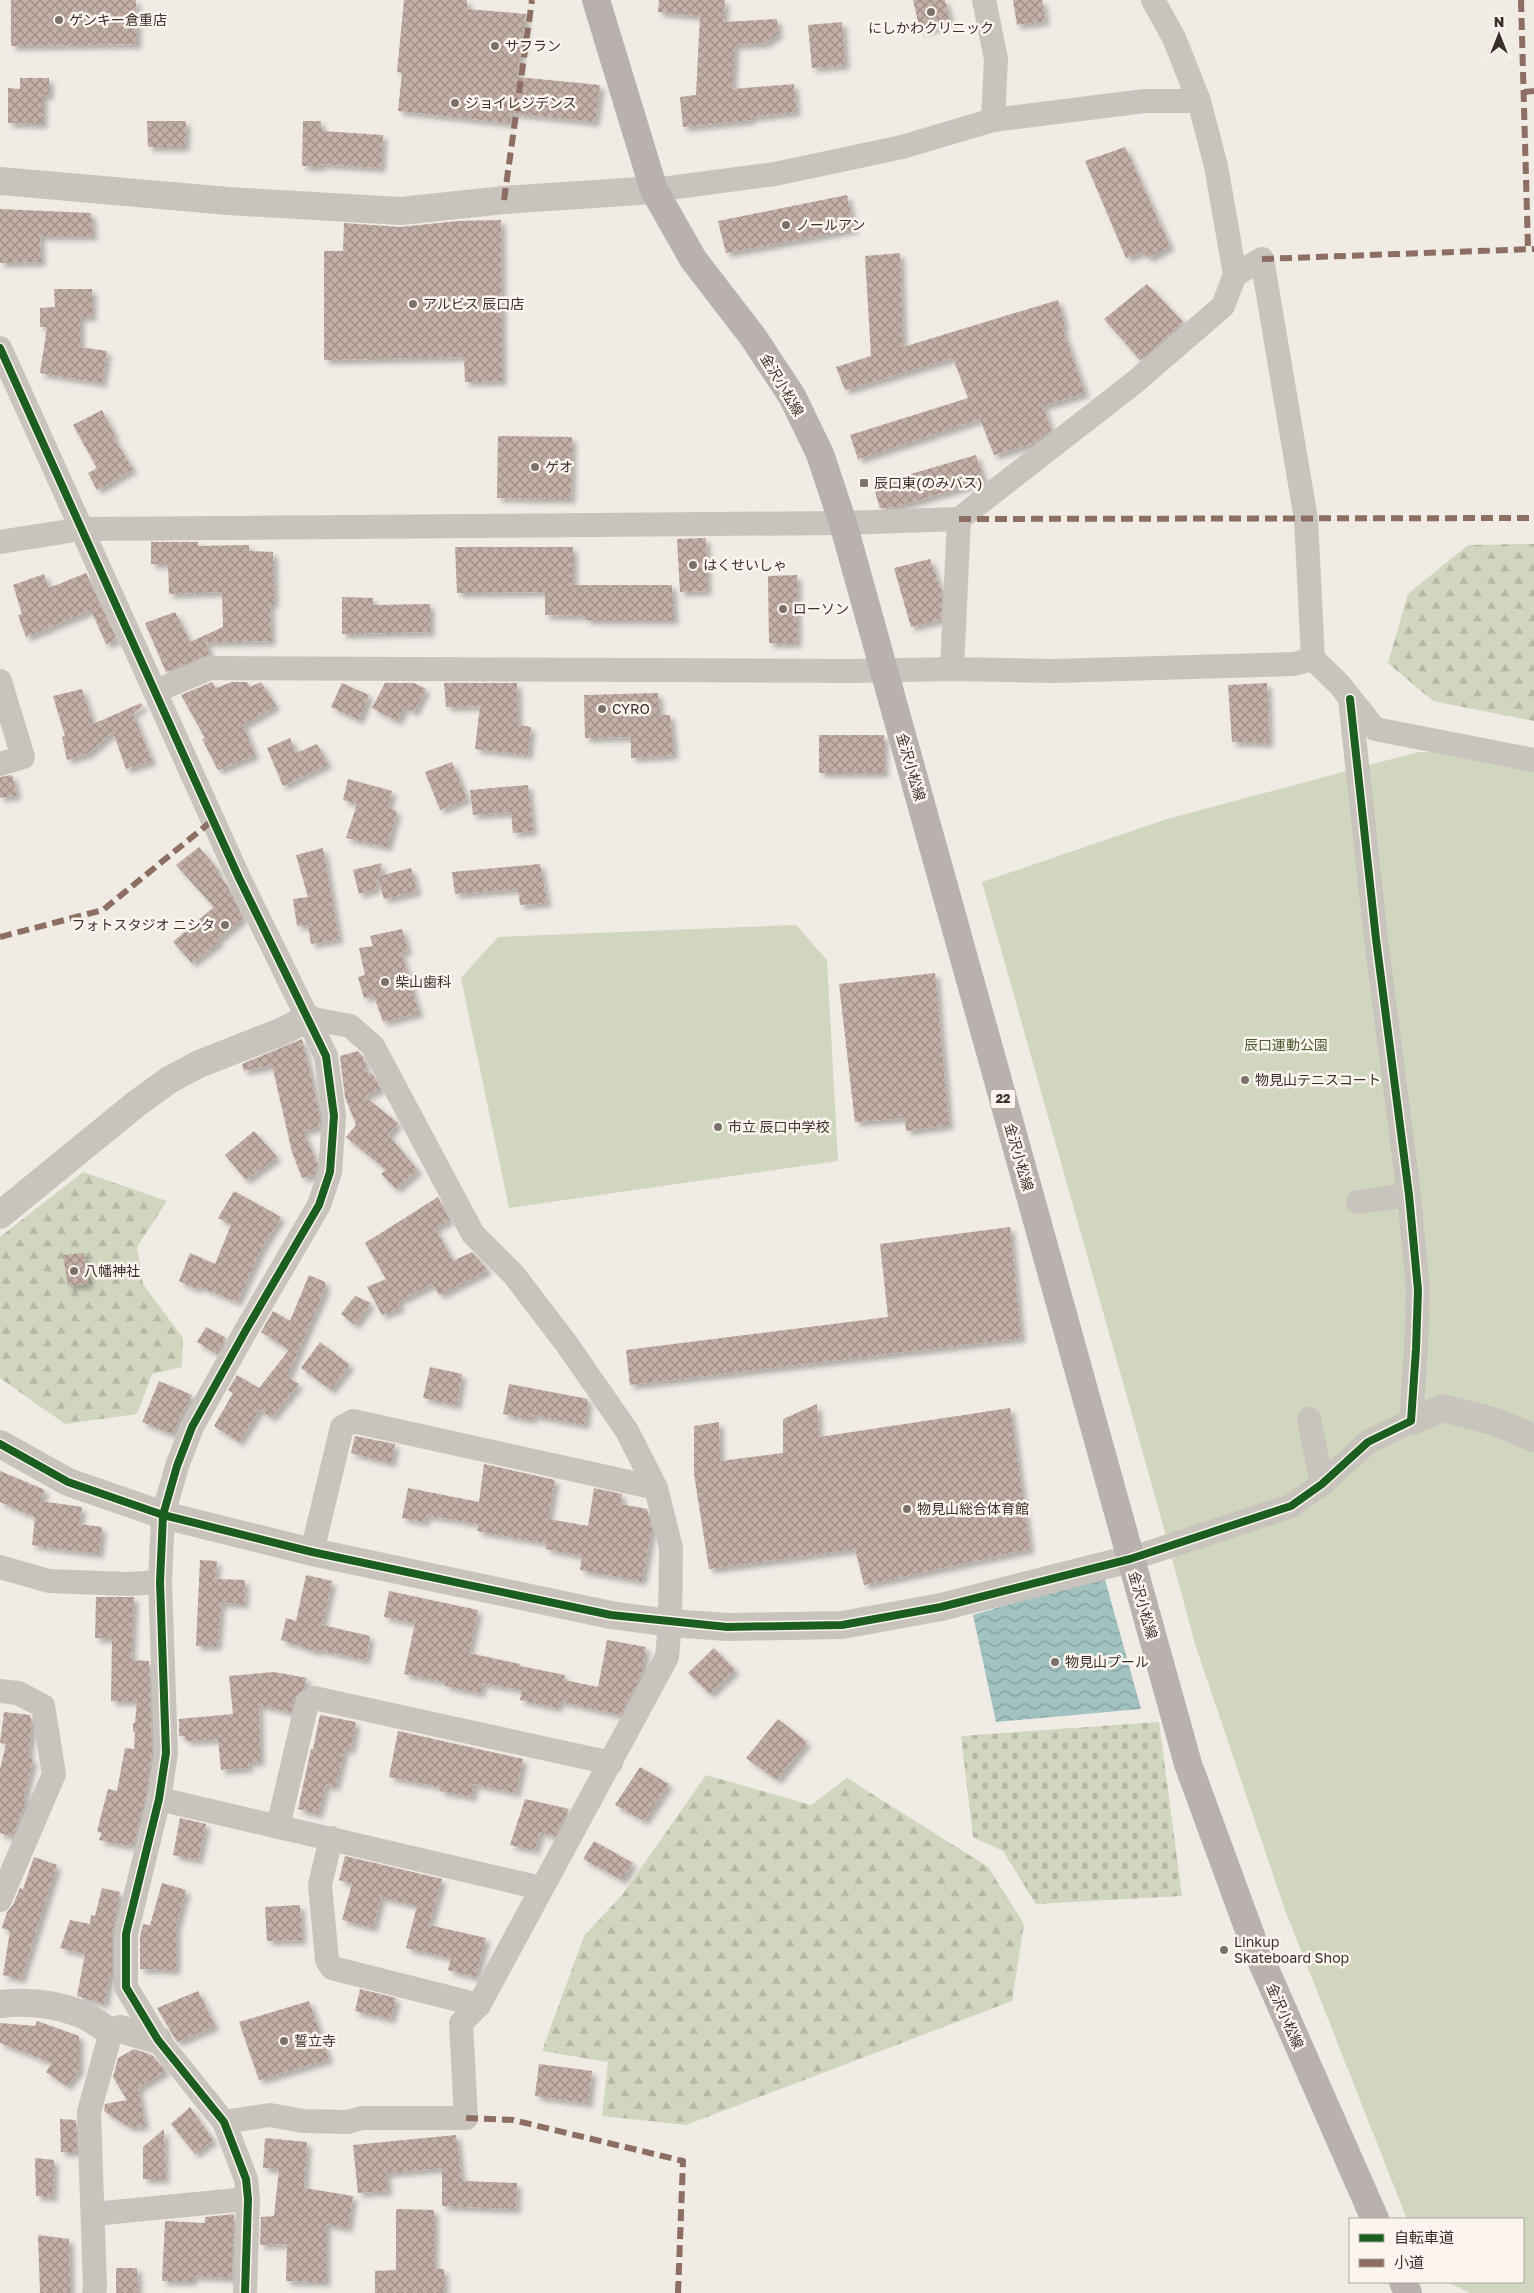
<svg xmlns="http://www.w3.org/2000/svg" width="1534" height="2293" viewBox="0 0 1534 2293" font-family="'Golos Text','Noto Sans JP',sans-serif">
	<defs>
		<pattern id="forest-firs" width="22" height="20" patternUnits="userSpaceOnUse" patternTransform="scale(1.25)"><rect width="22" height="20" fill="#d1d6bf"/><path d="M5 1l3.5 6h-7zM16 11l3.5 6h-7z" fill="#b4b8a4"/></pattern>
		<pattern id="cemetery-stones" width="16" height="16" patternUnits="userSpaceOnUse" patternTransform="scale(1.25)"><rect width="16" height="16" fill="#d1d6bf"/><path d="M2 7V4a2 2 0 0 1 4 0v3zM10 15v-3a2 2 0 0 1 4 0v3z" fill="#b4b8a4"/></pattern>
		<pattern id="water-waves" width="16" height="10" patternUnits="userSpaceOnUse" patternTransform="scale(1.25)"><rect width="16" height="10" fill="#a1c2c1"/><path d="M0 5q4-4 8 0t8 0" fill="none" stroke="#849e9d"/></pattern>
		<pattern id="building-cross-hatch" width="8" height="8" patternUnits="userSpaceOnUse" patternTransform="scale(1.25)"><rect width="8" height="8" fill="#c3afa7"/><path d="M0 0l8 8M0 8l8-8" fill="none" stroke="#a08f88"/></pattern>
		<filter id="shadow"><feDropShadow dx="4.5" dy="4.5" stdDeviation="2.5" flood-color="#0004"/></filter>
	</defs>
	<rect width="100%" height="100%" fill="#f0ebe5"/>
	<g fill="#d1d6bf">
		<polygon points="1418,752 1534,753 1534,2293 1470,2293 1447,2282 1523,2282 1523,2219 1407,2219 1285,1910 1195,1644 1160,1514 982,882 1167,819"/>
		<polygon points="796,925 827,960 838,1161 509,1208 461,978 498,937"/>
	</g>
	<g fill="url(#forest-firs)">
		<polygon points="1534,544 1534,721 1433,701 1388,663 1408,594 1468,545"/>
		<polygon points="83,1172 167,1201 137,1247 143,1284 183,1338 182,1367 152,1374 137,1414 65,1424 0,1378 0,1237"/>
		<polygon points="706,1775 811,1805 847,1778 988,1867 1024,1924 1012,2001 686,2125 602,2116 608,2062 542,2051 584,1936 623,1894"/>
	</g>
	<polygon fill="url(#cemetery-stones)" points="1159,1722 1182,1896 1036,1904 1003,1851 973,1837 961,1736"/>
	<polygon fill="url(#water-waves)" points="1104,1576 1141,1709 996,1722 973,1615"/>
	<g fill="url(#building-cross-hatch)" filter="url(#shadow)">
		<polygon points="11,0 136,0 137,44 11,46"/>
		<polygon points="404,0 467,0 467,9 526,14 517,77 600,85 595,122 511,113 510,123 398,111 402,73 397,72"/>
		<polygon points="659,0 725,0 723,22 777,19 778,34 765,43 735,45 732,89 794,84 796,112 751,117 751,120 683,127 680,97 696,95 700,16 658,12"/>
		<polygon points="913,0 945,0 950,23 920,31"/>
		<polygon points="1013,0 1042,0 1045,21 1017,25"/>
		<polygon points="842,22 845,65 812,68 808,25"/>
		<polygon points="20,78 49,78 49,95 43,95 43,124 8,123 8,88 20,89"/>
		<polygon points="147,121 186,121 185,147 148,147"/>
		<polygon points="303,121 321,121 321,131 383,135 381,168 321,164 321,167 302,166"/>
		<polygon points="1125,147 1170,246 1149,258 1142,252 1126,258 1085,161"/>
		<polygon points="847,195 854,229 726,253 718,221"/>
		<polygon points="0,209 91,213 93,236 40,236 41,262 0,263"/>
		<polygon points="501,220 502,381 465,382 464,357 324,360 324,251 343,251 344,223 400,227 458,221"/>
		<polygon points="900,253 903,347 1058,300 1065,326 1062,327 1085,393 1043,406 1051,430 1034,443 994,455 980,419 858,459 850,435 968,398 953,358 845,390 836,367 871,356 865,256"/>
		<polygon points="1147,284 1183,322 1140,360 1104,319"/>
		<polygon points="54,289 92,289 92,317 80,317 80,347 107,351 102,383 40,373 47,327 40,327 40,308 55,307"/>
		<polygon points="102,410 115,436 113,437 133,469 97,490 88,473 97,468 73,425"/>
		<polygon points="498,436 572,437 571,499 497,498"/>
		<polygon points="976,455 984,481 895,507 880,508 873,485"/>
		<polygon points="706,538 707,591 680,592 677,539"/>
		<polygon points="151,542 198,542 198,546 249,545 249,551 273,552 274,604 270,604 271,641 205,642 210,654 166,672 145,623 175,612 190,642 223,627 222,592 169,594 168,564 151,564"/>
		<polygon points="455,547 573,547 573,585 672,585 674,620 586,620 586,616 545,615 545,592 457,593"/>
		<polygon points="930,559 942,593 941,619 911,627 894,568"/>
		<polygon points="86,573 117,640 106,644 91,610 26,637 18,615 22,614 13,585 44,574 49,588"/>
		<polygon points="797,575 797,643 769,643 768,576"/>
		<polygon points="342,597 373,598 373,605 430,604 430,632 342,634"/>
		<polygon points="212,682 216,688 232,682 247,682 250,687 261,682 276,706 243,725 255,755 218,770 202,739 205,738 181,695"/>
		<polygon points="342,683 369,695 359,720 331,707"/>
		<polygon points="385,683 414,683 426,689 414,712 405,707 397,721 372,708"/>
		<polygon points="444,683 517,683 518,725 531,727 528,755 475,749 480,706 446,707"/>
		<polygon points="1267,683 1269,743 1232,742 1228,685"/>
		<polygon points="82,689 93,724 141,703 143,706 133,714 152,761 126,769 113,732 89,753 67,760 62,737 65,736 53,696"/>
		<polygon points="658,693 660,715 670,715 674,755 631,758 631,737 585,738 584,695"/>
		<rect x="819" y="735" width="65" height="38"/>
		<polygon points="290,738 296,753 317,744 328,764 283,786 267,748"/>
		<polygon points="452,762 467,799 440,810 425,772"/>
		<polygon points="12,775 17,795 0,798 0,777"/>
		<polygon points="348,779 392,791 388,808 397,811 387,847 346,838 357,804 343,800"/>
		<polygon points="528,785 533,831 513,833 511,812 473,815 470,790"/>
		<polygon points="199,847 219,871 217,873 227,885 243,918 217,940 219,942 192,963 173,942 214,907 176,865"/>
		<polygon points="323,848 339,939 311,944 308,925 297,926 293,899 308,897 296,855"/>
		<polygon points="382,863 379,876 411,868 417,891 384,899 378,878 375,889 359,894 353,870"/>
		<polygon points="540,864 547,903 520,905 518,889 455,894 452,872"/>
		<polygon points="402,929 408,951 401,952 419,1013 383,1022 374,996 364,998 358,977 365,975 359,948 373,946 370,936"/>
		<polygon points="935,973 949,1125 906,1131 905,1118 855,1122 839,984"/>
		<polygon points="302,1039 320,1116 319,1127 303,1131 317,1164 315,1175 302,1178 292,1152 272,1065 244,1071 242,1064"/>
		<polygon points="358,1051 363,1057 368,1074 372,1073 381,1089 364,1096 398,1123 388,1135 418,1170 396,1189 381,1174 386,1170 346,1137 356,1125 345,1097 340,1056"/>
		<polygon points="254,1131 277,1157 246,1180 225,1155"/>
		<polygon points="234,1191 281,1217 261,1249 237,1302 198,1286 196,1289 179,1281 190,1253 215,1264 231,1225 218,1218"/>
		<polygon points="438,1197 450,1220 435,1228 453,1261 472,1252 488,1270 439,1295 433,1284 398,1301 401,1307 382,1315 367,1287 386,1279 365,1243"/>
		<polygon points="1010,1227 1021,1338 630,1385 626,1350 888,1317 880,1244"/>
		<polygon points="84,1253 89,1284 68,1286 63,1255"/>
		<polygon points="309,1275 325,1282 325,1289 287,1377 299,1384 271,1418 260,1409 239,1442 214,1426 233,1393 228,1390 237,1375 259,1388 289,1350 261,1332 273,1311 290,1321"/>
		<polygon points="355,1296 371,1303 355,1325 341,1314"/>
		<polygon points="206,1327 226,1338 217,1354 197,1342"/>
		<polygon points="320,1342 350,1365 331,1390 301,1368"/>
		<polygon points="430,1367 462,1374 457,1405 423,1398"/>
		<polygon points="159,1381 192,1395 172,1434 142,1422"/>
		<polygon points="509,1384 588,1399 585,1425 533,1415 532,1420 503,1414"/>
		<polygon points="817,1404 819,1437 1010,1408 1030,1549 864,1585 855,1549 709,1569 694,1474 694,1426 719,1422 720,1461 783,1453 783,1419"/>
		<polygon points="355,1436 395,1444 391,1463 351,1453"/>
		<polygon points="484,1464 555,1480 548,1519 588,1526 594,1488 622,1494 620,1504 647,1509 652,1528 642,1581 580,1570 582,1556 546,1549 547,1543 477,1531 479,1524 426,1515 425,1522 402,1518 408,1488 479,1502"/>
		<polygon points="0,1471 45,1490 40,1501 82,1507 79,1524 102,1527 99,1554 32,1545 35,1517 0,1502"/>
		<polygon points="200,1560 217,1561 215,1579 245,1580 244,1604 221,1603 217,1646 196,1646"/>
		<polygon points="306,1575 332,1581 322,1625 370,1636 366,1660 321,1650 315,1651 281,1640 286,1618 296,1621"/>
		<polygon points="389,1591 478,1610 469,1653 520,1664 520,1666 565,1675 564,1680 598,1687 607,1640 646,1647 641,1676 620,1715 559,1701 558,1708 520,1700 522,1690 482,1683 481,1693 445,1686 445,1682 404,1674 415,1623 384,1617"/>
		<polygon points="96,1597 134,1597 131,1660 149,1661 152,1752 146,1796 134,1842 132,1842 130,1846 99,1840 102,1833 97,1831 108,1789 117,1791 125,1748 134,1749 135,1732 133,1732 133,1723 135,1723 137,1701 111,1701 112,1639 95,1638"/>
		<polygon points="714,1648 735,1670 710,1694 688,1673"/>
		<polygon points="274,1672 307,1678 304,1688 294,1699 291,1712 259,1705 260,1761 248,1762 249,1768 221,1770 218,1739 186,1741 185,1736 179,1736 179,1719 233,1714 229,1676"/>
		<polygon points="4,1712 30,1715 32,1724 28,1758 33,1759 24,1797 27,1798 12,1837 0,1833 0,1769 6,1744 0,1743"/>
		<polygon points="320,1715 356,1722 351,1749 345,1748 335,1787 326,1784 318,1814 298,1809 311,1749 313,1749"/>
		<polygon points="778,1719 807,1742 777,1780 746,1758"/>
		<polygon points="398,1731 523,1759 516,1793 474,1784 472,1797 440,1791 441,1787 389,1777"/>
		<polygon points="640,1767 669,1784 644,1821 615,1805"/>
		<polygon points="525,1799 569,1809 555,1836 540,1832 535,1850 510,1845"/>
		<polygon points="180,1818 206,1824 198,1860 173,1855"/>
		<polygon points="594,1841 633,1863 622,1880 583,1859"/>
		<polygon points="345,1856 442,1879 429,1925 486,1938 475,1977 448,1970 451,1958 406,1948 417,1906 381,1897 373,1928 342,1920 352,1884 339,1880"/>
		<polygon points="34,1857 57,1865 21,1979 3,1975 10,1931 2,1928 7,1912 13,1905 20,1888 23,1889"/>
		<polygon points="162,1883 186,1890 176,1927 176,1970 140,1969 140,1936 143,1924 150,1925"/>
		<polygon points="102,1888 120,1892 112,1934 112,1975 110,1975 104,2004 77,1996 85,1954 60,1948 70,1920 90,1924 91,1915 95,1916"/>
		<polygon points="300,1905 302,1940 267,1941 265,1907"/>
		<polygon points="360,1989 396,1998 391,2019 355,2011"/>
		<polygon points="198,1991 215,2026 177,2042 157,2008"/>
		<polygon points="309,2001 329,2059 259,2080 239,2022"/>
		<polygon points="37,2021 79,2036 79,2070 67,2086 46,2072 52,2063 0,2043 0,2023 35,2026"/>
		<polygon points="134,2049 152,2055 166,2071 138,2088 145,2126 129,2127 104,2111 105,2104 127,2100 113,2077 118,2058"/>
		<polygon points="539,2064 592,2071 588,2103 535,2096"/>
		<polygon points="190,2107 213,2140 195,2154 171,2124"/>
		<polygon points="60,2119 76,2120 77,2152 61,2152"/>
		<polygon points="164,2129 165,2179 143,2179 143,2147"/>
		<polygon points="456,2135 462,2181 517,2183 516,2209 442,2206 442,2168 386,2173 388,2191 358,2193 353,2145"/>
		<polygon points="265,2138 307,2142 304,2188 353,2196 348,2228 326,2224 326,2282 286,2281 287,2244 260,2245 261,2217 274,2216 279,2169 263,2168"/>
		<polygon points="35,2158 54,2160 53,2197 36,2196"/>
		<polygon points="396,2209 434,2210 434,2269 444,2269 444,2293 375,2293 375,2271 396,2270"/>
		<polygon points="234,2214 232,2278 193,2276 193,2281 162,2281 165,2221 205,2223 205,2217"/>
		<polygon points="38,2235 69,2239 70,2293 40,2293"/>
		<polygon points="116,2268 137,2268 138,2293 116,2293"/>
	</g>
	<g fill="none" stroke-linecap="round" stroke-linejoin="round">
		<g stroke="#c9c3be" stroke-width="24">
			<polyline points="984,0 996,59 993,120"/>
			<polyline points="654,190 775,174 902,147 993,120 1145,101 1199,101"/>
			<polyline points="1235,275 1262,259 1306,519 1313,659"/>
			<polyline points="0,348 239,878 326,1056 334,1116 330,1172 319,1205 246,1330 192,1427 177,1466 163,1515 160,1582 166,1753 159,1799 126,1934 126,1987 158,2040 224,2122 246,2179 248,2199 245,2293"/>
			<polyline points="0,542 82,529 843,523 959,519 1135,382 1223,306 1235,275 1216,166 1199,101 1174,38 1153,0"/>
			<polyline points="952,669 959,519"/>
			<polyline points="0,681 23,757 0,764"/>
			<polyline points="156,691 210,668 852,671 952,669 1053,671 1294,664 1313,659 1339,684 1375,729 1534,760"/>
			<polyline points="1358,1202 1409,1195"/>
			<polyline points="1309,1419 1322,1484"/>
			<polyline points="312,1552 342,1427 353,1421 656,1488"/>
			<polyline points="1130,1559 1291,1506 1322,1484 1368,1442 1411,1421 1416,1349 1418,1290 1409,1195 1376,939 1350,699"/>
			<polyline points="0,1567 49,1581 128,1584 160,1582"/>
			<polyline points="0,1691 18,1693 43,1706 54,1774 0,1900"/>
			<polyline points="159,1799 541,1888"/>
			<polyline points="278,1827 307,1703 314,1698 611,1763"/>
			<polyline points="331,1838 320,1885 327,1960 332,1968 479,2005"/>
			<polyline points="224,2122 270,2115 303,2121 348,2122 362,2118 466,2118 461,2023 479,2005 667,1657 670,1623 671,1548 656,1488 627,1431 566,1343 514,1275 473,1234 373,1046 350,1026 308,1018"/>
			<polyline points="93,2214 248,2199"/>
			<polyline points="94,2293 95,2287 89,2112 111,2032"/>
		</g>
		<g stroke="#c9c3be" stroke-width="28">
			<polyline points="0,181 228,201 401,211 504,200 654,190"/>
			<polyline points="0,1215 136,1104 169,1080 199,1064 283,1031 308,1018"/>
			<polyline points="1411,1421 1443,1408 1496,1422 1534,1438"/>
			<polyline points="0,1444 68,1482 163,1515 312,1552 611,1615 670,1623 727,1627 842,1625 941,1607 1130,1559"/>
			<path d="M 0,2004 C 27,2001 56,2004 81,2014 C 91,2018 101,2026 111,2032 L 120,2029 L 158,2040"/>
		</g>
		<g stroke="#b8b1ad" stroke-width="28">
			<polyline points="596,0 654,190 693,259 753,337 792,396 820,454 843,523 1188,1764 1254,1944 1375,2219"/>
			<polyline points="1403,2282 1408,2293"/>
		</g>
		<g stroke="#8d6e63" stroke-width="6" stroke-dasharray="12 6" stroke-linecap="butt">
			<polyline points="1521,0 1528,249"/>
			<polyline points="1524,92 1534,91"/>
			<polyline points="504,200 532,0"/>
			<polyline points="1262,259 1534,249"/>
			<polyline points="959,519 1534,518"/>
			<polyline points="0,937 103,910 213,820"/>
			<polyline points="466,2118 513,2120 683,2161 678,2293"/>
		</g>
		<defs>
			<g id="cycleway">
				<polyline points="0,348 239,878 326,1056 334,1116 330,1172 319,1205 246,1330 192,1427 177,1466 163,1515 160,1582 166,1753 159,1799 126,1934 126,1987 158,2040 224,2122 246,2179 248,2199 245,2293"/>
				<polyline points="0,1444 68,1482 163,1515 312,1552 611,1615 727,1627 842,1625 941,1607 1130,1559 1291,1506 1322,1484 1368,1442 1411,1421 1416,1349 1418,1290 1409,1195 1376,939 1350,699"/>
			</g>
		</defs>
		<use href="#cycleway" stroke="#fbf5ee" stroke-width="11"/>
		<use href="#cycleway" stroke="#1b5e20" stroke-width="8"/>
	</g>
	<g fill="#7a716c" stroke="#fbf5ee" stroke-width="2">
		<circle cx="931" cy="12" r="5"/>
		<circle cx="59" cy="20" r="5"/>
		<circle cx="495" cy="46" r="5"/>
		<circle cx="455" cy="103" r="5"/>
		<circle cx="786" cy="225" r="5"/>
		<circle cx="413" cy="304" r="5"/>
		<circle cx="535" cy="467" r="5"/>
		<rect x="859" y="478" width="10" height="10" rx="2.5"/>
		<circle cx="693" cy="565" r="5"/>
		<circle cx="783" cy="609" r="5"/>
		<circle cx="602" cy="709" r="5"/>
		<circle cx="225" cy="925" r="5"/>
		<circle cx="385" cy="982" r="5"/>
		<circle cx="1245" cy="1080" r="5"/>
		<circle cx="718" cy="1127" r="5"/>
		<circle cx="74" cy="1271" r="5"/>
		<circle cx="907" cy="1509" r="5"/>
		<circle cx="1055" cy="1662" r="5"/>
		<circle cx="1224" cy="1950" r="5"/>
		<circle cx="284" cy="2041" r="5"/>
	</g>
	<g text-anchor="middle" stroke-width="5" stroke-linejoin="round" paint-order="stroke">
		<rect fill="#fbf5ee" stroke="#756b66" stroke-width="1" x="990.5" y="1089.5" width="25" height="19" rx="4"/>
		<g font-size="12" font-weight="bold" fill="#3b302b">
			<text x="1003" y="1103">22</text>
		</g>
		<g font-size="14" fill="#3b302b" stroke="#fbf5ee" text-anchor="start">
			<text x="69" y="25">ゲンキー倉重店</text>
			<text x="931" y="33" text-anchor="middle">にしかわクリニック</text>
			<text x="505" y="51">サフラン</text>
			<text x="465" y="108">ジョイレジデンス</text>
			<text x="796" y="230">ノールアン</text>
			<text x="423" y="309">アルビス 辰口店</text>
			<text x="545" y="472">ゲオ</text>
			<text x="874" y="488">辰口東(のみバス)</text>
			<text x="703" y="570">はくせいしゃ</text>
			<text x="793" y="614">ローソン</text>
			<text x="612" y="714">CYRO</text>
			<text x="215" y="930" text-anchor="end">フォトスタジオ ニシタ</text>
			<text x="395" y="987">柴山歯科</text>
			<text x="1255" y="1085">物見山テニスコート</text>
			<text x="728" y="1132">市立 辰口中学校</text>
			<text x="84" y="1276">八幡神社</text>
			<text x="917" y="1514">物見山総合体育館</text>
			<text x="1065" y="1667">物見山プール</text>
			<text x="1234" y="1947">Linkup<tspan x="1234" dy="16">Skateboard Shop</tspan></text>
			<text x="294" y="2046">誓立寺</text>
		</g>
		<g font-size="14" fill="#3b302b" stroke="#fbf5ee">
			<text transform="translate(782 385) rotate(59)" y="5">金沢小松線</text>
			<text transform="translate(911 767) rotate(74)" y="5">金沢小松線</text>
			<text transform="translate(1019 1157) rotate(74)" y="5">金沢小松線</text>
			<text transform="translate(1143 1605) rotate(74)" y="5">金沢小松線</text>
			<text transform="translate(1285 2016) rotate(66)" y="5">金沢小松線</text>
		</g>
		<g font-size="14" fill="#4a5a2e" stroke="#fbf5ee">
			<text x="1286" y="1050">辰口運動公園</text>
		</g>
	</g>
	<rect x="1349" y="2218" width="175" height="65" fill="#fbf5ee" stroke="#aea6a0"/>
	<rect x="1359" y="2234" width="25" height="8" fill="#1b5e20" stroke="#aea6a0"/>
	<text x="1394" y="2243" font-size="15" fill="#3b302b">自転車道</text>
	<rect x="1359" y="2259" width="25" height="8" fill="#8d6e63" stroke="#aea6a0"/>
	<text x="1394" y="2268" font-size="15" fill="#3b302b">小道</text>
	<g transform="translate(1499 35)" stroke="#fbf5ee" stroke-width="4" paint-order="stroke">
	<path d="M0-4L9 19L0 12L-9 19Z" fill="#3b302b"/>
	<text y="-8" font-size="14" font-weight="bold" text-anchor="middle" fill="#3b302b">N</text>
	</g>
</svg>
